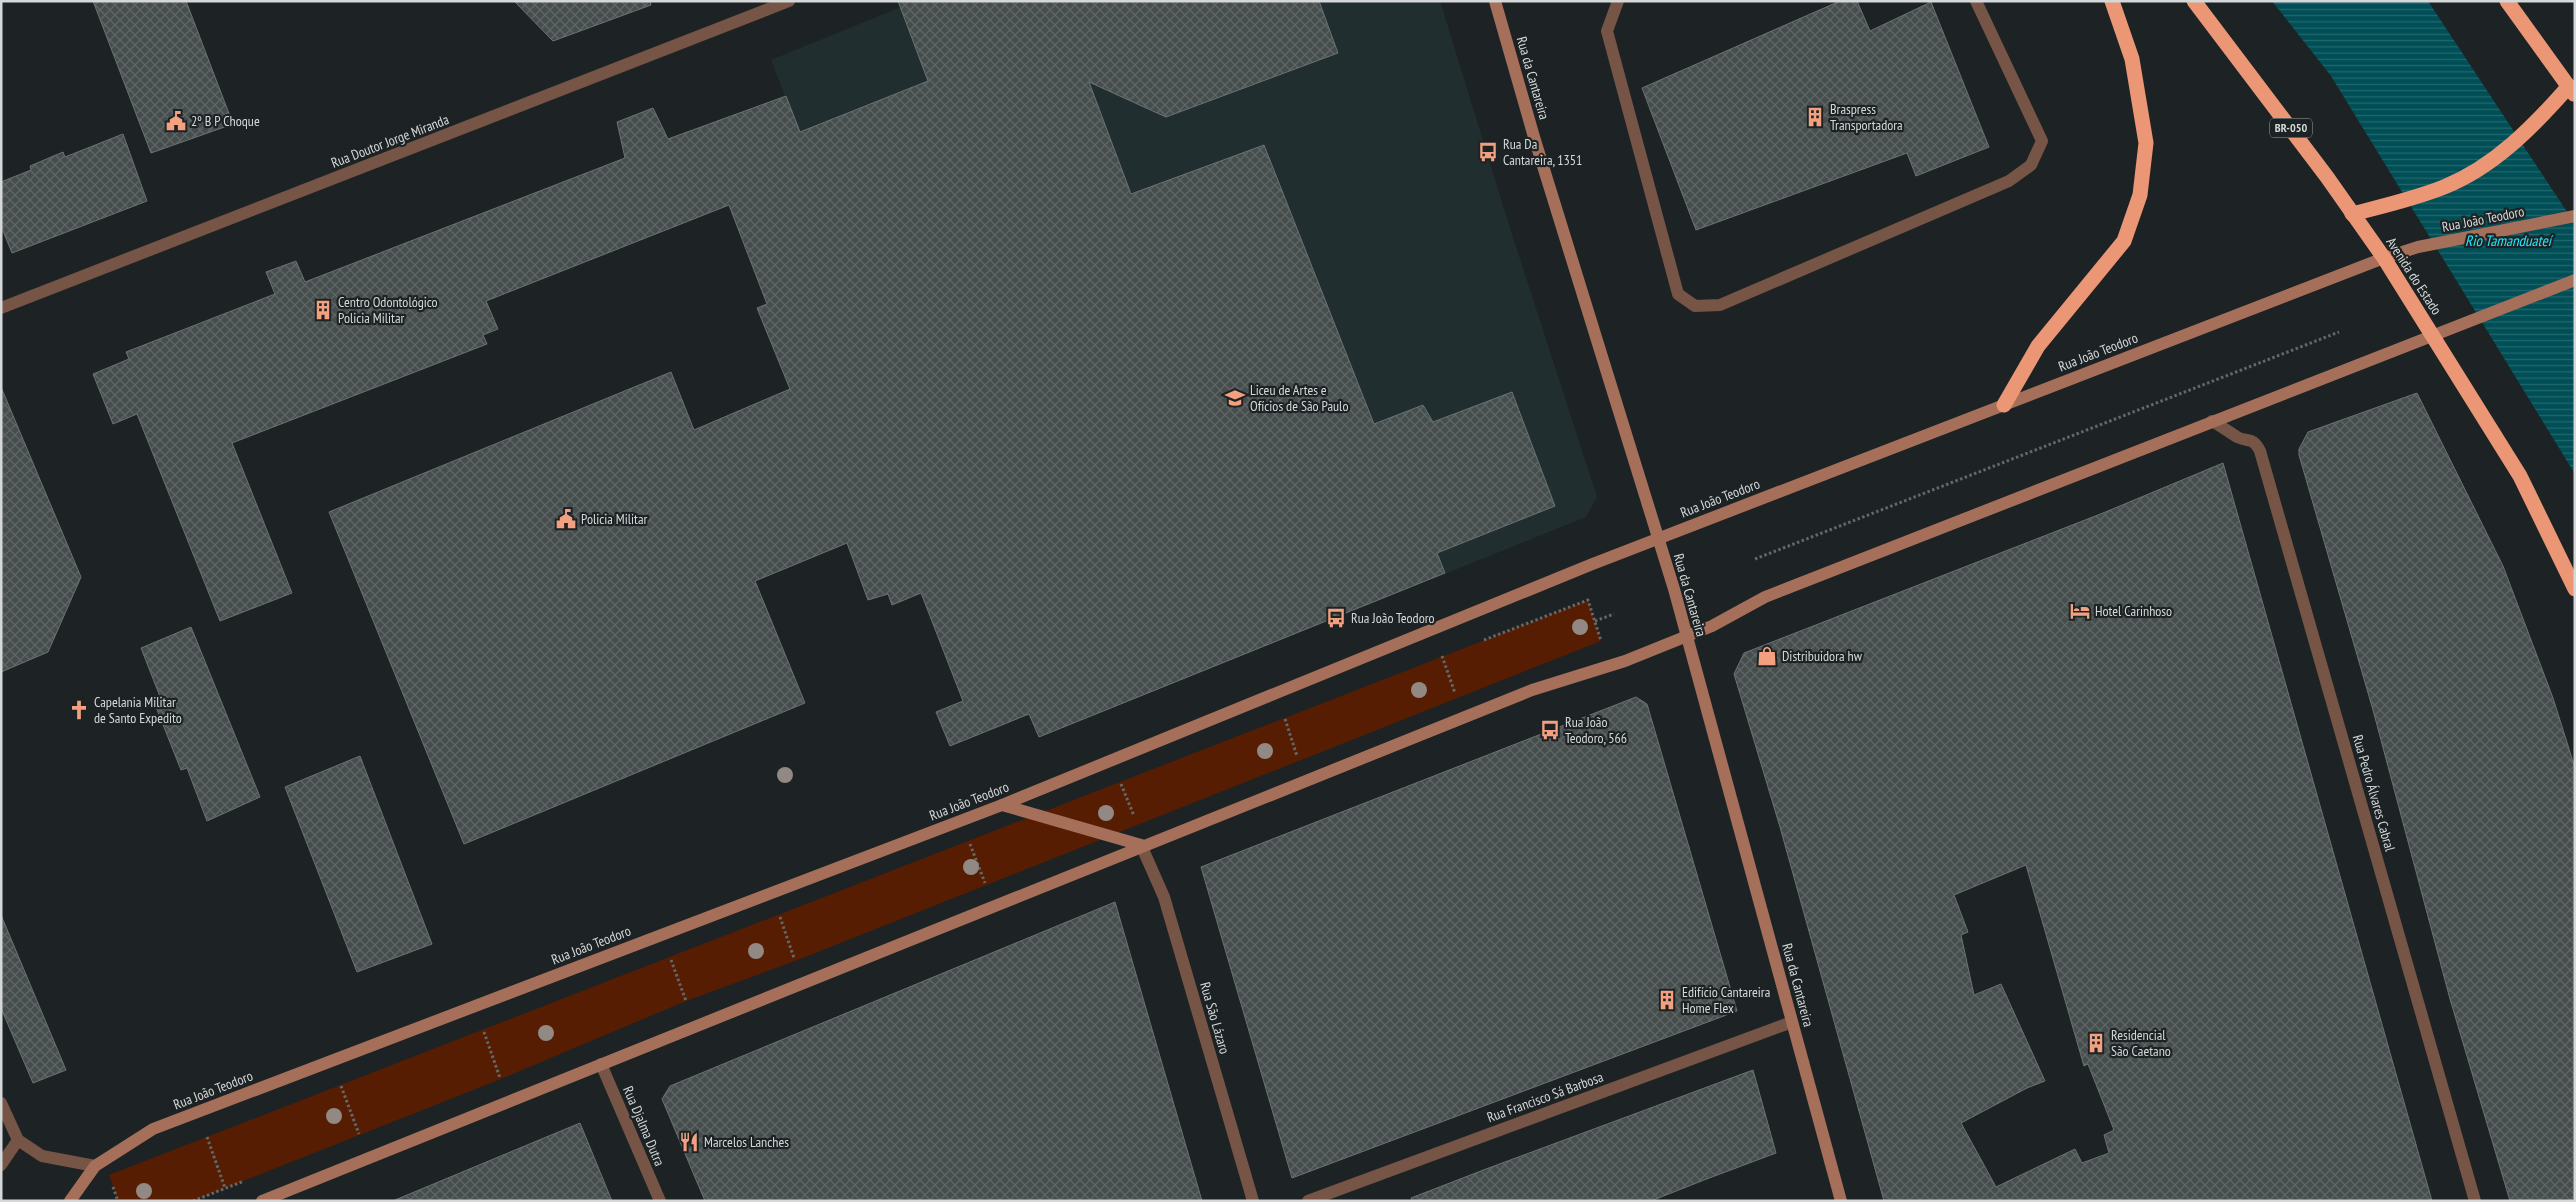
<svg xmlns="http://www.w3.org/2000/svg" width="2576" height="1202" viewBox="0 0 2576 1202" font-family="'PT Sans Narrow',sans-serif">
	<defs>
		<pattern id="water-rules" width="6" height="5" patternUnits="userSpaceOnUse" patternTransform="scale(1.25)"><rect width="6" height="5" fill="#004e56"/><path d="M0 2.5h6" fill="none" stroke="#24676e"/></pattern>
		<pattern id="building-cross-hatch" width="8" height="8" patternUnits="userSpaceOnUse" patternTransform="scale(1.25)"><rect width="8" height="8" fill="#464d4d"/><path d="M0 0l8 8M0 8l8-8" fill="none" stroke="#606666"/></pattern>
	</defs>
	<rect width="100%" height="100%" fill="#1d2324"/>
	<polygon fill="#212e30" points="916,1 1440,1 1509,225 1597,497 1586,517 1039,737 771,60"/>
	<polygon fill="#561d02" points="1588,600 1601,641 795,961 686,1001 501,1079 193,1201 118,1201 109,1175"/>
	<polygon fill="url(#water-rules)" points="2272,1 2428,1 2575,224 2575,474 2331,76"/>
	<g fill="url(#building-cross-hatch)" stroke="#6b7273" fill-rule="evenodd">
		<polygon points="93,1 186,1 233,124 151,153"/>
		<polygon points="514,1 650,1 651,5 553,41"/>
		<polygon points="898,1 1319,1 1338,53 1166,117 1089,82 1131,194 1264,145 1374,424 1423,405 1433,422 1512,392 1555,506 1437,553 1445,573 1039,737 1029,714 950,746 936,712 963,701 921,593 892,605 888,594 868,600 847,543 755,581 805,703 464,844 329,512 671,372 694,430 790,389 757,308 767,304 729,205 486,301 498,329 483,335 487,344 232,443 292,593 220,621 137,414 113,424 93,374 129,359 126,352 275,294 266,272 296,261 305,282 625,158 617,122 653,108 668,139 786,96 800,132 928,81"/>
		<polygon points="1840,1 1857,1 1870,31 1931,2 1989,147 1916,176 1907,153 1696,230 1642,88"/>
		<polygon points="123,134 147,201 12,253 1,226 1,182 31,170 30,166 63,152 65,157"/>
		<polygon points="1,387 81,577 48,652 1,672"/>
		<polygon points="2417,393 2503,566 2553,698 2575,768 2575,1201 2510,1201 2450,999 2373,710 2299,455 2299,449 2308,432"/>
		<path d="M 2223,463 L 2432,1201 L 1884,1201 L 1780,827 L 1734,674 L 1744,653 L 2103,513 ZM 2026,865 L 2084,1066 L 2088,1064 L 2114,1130 L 2104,1135 L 2109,1153 L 2082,1163 L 2075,1149 L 1996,1187 L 1961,1123 L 2027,1088 L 2045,1081 L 2001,984 L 1974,995 L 1961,935 L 1968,932 L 1954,895 Z"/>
		<polygon points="191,627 260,797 207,821 187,768 181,770 154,702 161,699 141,648"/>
		<polygon points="1636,697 1647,704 1737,1011 1292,1178 1201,867"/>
		<polygon points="360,756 432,944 357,972 285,787"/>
		<polygon points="1115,902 1202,1201 705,1201 662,1099 670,1086"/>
		<polygon points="1,915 66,1070 33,1083 1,1008"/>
		<polygon points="1753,1070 1776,1153 1704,1180 1651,1201 1412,1201 1411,1198 1486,1169"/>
		<polygon points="580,1123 612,1201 395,1201 395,1200"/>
	</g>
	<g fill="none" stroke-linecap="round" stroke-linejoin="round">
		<g stroke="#636869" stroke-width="3" stroke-dasharray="2.5 2.5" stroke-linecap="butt">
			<polyline points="1755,559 2339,332"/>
			<polyline points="1595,621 1614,614"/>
			<polyline points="1484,640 1588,600 1601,641"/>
			<polyline points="1442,656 1455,693"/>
			<polyline points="1285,719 1297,756"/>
			<polyline points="1121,784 1134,816"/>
			<polyline points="970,844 985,883"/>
			<polyline points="780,917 794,958"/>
			<polyline points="671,960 686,1001"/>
			<polyline points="484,1032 500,1078"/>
			<polyline points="341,1086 359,1134"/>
			<polyline points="207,1137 225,1188"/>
			<polyline points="113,1187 118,1201"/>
			<polyline points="193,1201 244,1181"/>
		</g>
		<polyline stroke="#765446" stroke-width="12" points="1618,1 1607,31 1678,294 1695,306 1720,305 2009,181 2031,165 2042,141 1976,1"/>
		<g stroke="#765446" stroke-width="12">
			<polyline points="1,308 789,1"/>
			<path d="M 2212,421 C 2221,426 2229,432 2237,437 C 2249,443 2252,436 2260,451 L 2475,1201"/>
			<polyline points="1141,845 1164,897 1253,1201"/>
			<polyline points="601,1064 660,1201"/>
			<polyline points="1,1103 18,1140 42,1156 95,1166"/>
			<polyline points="1,1165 18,1140"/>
			<polyline points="1308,1201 1792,1022"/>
		</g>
		<g stroke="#a56f5a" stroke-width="12">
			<polyline points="1495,1 1534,137 1674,589 1841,1201"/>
			<polyline points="1002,805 1141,845"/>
			<polyline points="70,1201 95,1166 153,1129 1002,805 1590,565 2384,258 2418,247 2575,216"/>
			<polyline points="262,1201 1532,690 1625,661 1712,626 1765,597 2575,280"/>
		</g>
		<g stroke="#eb9776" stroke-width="15">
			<polyline points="2194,1 2327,177 2384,258 2520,476 2575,589"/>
			<polyline points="2507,1 2574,94"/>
			<path d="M 2352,214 C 2383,206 2414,199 2444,187 C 2494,167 2534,126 2569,86"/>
			<polyline points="2004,405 2038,346 2124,241 2140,195 2146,143 2132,59 2112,1"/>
		</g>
	</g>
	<g fill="#928884">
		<circle cx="1580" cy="627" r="8"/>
		<circle cx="1419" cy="690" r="8"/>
		<circle cx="1265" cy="751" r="8"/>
		<circle cx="785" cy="775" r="8"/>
		<circle cx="1106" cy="813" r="8"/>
		<circle cx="971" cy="867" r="8"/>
		<circle cx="756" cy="951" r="8"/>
		<circle cx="546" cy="1033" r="8"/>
		<circle cx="334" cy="1116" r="8"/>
		<circle cx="144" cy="1191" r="8"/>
	</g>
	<defs>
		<symbol id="building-bare" viewBox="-9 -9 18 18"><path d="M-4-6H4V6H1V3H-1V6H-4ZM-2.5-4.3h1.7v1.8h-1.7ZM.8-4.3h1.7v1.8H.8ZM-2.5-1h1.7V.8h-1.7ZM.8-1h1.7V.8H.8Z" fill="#f2a080" stroke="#1d2324" stroke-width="2.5" paint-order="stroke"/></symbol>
		<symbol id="civic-bare" viewBox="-9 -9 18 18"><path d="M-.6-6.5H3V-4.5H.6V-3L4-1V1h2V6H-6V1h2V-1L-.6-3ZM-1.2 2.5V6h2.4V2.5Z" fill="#f2a080" stroke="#1d2324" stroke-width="2.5" paint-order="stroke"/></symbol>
		<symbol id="bus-bare" viewBox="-9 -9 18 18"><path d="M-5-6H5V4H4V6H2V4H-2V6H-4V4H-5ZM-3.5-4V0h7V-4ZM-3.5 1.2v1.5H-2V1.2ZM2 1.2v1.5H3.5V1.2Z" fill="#f2a080" stroke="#1d2324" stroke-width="2.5" paint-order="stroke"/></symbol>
		<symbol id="university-bare" viewBox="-9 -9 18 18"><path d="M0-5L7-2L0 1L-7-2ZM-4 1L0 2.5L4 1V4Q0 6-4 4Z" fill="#f2a080" stroke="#1d2324" stroke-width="2.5" paint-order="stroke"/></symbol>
		<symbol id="hotel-bare" viewBox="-9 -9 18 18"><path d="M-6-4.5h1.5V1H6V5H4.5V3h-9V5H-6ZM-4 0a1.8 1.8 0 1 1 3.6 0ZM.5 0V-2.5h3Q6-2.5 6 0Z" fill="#f2a080" stroke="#1d2324" stroke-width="2.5" paint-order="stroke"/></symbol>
		<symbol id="shop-bare" viewBox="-9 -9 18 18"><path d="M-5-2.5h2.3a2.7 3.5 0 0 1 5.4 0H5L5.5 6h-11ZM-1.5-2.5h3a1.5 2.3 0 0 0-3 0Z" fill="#f2a080" stroke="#1d2324" stroke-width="2.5" paint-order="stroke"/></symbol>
		<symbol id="church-bare" viewBox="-9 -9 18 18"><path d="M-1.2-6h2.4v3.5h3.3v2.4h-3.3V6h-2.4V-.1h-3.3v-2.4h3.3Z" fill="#f2a080" stroke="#1d2324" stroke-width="2.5" paint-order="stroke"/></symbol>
		<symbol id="restaurant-bare" viewBox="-9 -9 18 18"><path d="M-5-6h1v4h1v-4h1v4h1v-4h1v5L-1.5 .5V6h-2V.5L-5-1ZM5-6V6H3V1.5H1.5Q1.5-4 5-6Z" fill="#f2a080" stroke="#1d2324" stroke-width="2.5" paint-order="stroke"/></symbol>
	</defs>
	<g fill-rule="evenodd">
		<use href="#building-bare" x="1801" y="103" width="28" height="28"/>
		<use href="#civic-bare" x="162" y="107" width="28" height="28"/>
		<use href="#bus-bare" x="1474" y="138" width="28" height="28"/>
		<use href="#building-bare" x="309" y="296" width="28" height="28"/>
		<use href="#university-bare" x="1221" y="384" width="28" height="28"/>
		<use href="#civic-bare" x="552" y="505" width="28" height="28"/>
		<use href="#hotel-bare" x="2066" y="597" width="28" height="28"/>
		<use href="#bus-bare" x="1322" y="604" width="28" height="28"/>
		<use href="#shop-bare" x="1753" y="642" width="28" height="28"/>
		<use href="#church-bare" x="65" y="696" width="28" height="28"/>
		<use href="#bus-bare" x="1536" y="716" width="28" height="28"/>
		<use href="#building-bare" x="1653" y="986" width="28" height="28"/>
		<use href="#building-bare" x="2082" y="1029" width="28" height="28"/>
		<use href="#restaurant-bare" x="675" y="1128" width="28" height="28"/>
	</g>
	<g text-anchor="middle" stroke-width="4.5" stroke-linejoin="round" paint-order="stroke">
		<rect fill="#1d2324" stroke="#9ea2a3" stroke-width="1" x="2270" y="118.5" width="42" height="19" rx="4"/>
		<g font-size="12" font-weight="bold" fill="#d5d8d9">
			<text x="2291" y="132">BR-050</text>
		</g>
		<g font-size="14" fill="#d5d8d9" stroke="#1d2324">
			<text transform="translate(1533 78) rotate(74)" y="5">Rua da Cantareira</text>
			<text transform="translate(390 141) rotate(-21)" y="5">Rua Doutor Jorge Miranda</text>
			<text transform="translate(2483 219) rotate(-11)" y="5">Rua João Teodoro</text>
			<text transform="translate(2414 276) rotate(57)" y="5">Avenida do Estado</text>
			<text transform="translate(2098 352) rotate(-21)" y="5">Rua João Teodoro</text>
			<text transform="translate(1720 498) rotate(-21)" y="5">Rua João Teodoro</text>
			<text transform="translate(1690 595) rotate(74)" y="5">Rua da Cantareira</text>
			<text transform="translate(2374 793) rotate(74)" y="5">Rua Pedro Álvares Cabral</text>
			<text transform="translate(969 801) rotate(-21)" y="5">Rua João Teodoro</text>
			<text transform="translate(591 945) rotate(-21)" y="5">Rua João Teodoro</text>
			<text transform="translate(1798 985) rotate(75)" y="5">Rua da Cantareira</text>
			<text transform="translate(1215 1018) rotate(74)" y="5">Rua São Lázaro</text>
			<text transform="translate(213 1090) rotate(-21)" y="5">Rua João Teodoro</text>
			<text transform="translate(1545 1097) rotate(-20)" y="5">Rua Francisco Sá Barbosa</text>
			<text transform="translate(644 1126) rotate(67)" y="5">Rua Djalma Dutra</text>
		</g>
		<g font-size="14" fill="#d5d8d9" stroke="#1d2324" text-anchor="start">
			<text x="1830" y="114">Braspress<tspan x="1830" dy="16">Transportadora</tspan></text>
			<text x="191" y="126">2º B P Choque</text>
			<text x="1503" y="149">Rua Da<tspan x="1503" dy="16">Cantareira, 1351</tspan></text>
			<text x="338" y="307">Centro Odontológico<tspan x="338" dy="16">Policia Militar</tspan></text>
			<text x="1250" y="395">Liceu de Artes e<tspan x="1250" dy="16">Ofícios de São Paulo</tspan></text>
			<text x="581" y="524">Policia Militar</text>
			<text x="2095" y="616">Hotel Carinhoso</text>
			<text x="1351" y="623">Rua João Teodoro</text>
			<text x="1782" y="661">Distribuidora hw</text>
			<text x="94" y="707">Capelania Militar<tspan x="94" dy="16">de Santo Expedito</tspan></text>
			<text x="1565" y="727">Rua João<tspan x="1565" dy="16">Teodoro, 566</tspan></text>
			<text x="1682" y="997">Edifício Cantareira<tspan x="1682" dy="16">Home Flex</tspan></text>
			<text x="2111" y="1040">Residencial<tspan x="2111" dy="16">São Caetano</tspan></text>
			<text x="704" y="1147">Marcelos Lanches</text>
		</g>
		<g font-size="15" font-style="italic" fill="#1fe8fc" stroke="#1d2324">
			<text x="2508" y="246">Rio Tamanduateí</text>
		</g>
	</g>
	<rect width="2576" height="1202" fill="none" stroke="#d5d8d9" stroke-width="5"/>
</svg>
